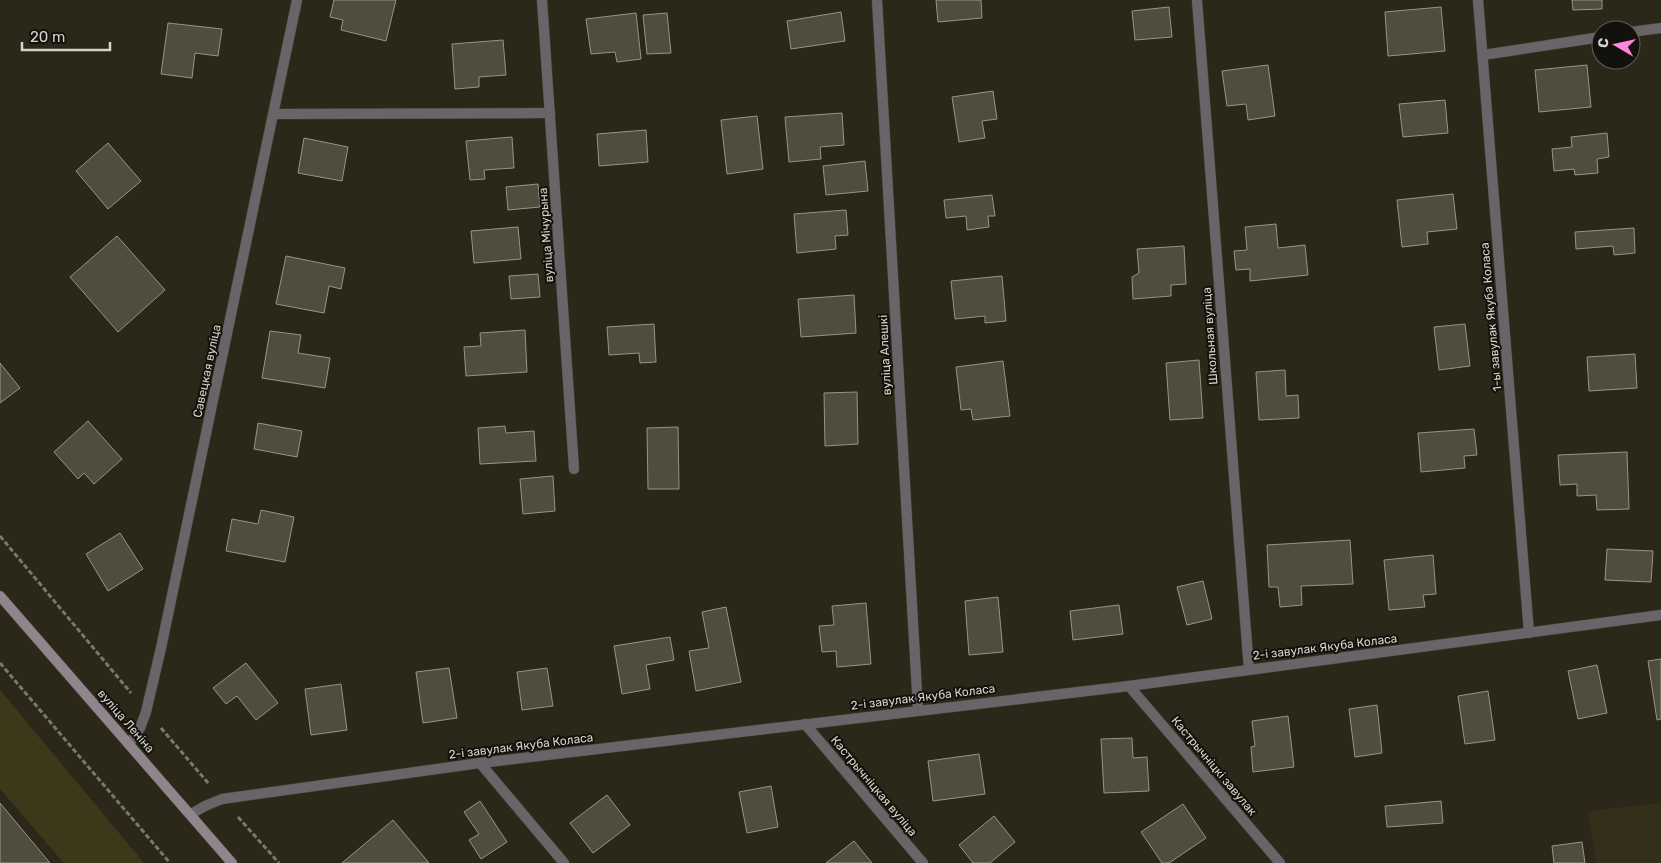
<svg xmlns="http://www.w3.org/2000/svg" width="1661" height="863" viewBox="0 0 1661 863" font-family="Rubik,sans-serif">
	<rect width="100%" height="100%" fill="#2b281a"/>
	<polygon fill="#332f1b" points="1661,803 1661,863 1596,863 1588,811"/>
	<polygon fill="#3e381b" points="0,690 144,863 64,863 0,789"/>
	<g fill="#504d3e" stroke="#989584">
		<polygon points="334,0 396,0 386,41 341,30 343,20 330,17"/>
		<polygon points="936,0 981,0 982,18 938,22"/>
		<polygon points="1572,0 1602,0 1602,9 1573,10"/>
		<polygon points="1169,7 1172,37 1135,40 1132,11"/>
		<polygon points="1441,7 1445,51 1388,56 1385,12"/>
		<polygon points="841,12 845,41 791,49 787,21"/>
		<polygon points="636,13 641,59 617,62 615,52 591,54 586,19"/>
		<polygon points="667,13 671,53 647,54 643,15"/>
		<polygon points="168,23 222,29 218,56 195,53 192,78 161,74"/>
		<polygon points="503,40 506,75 479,77 479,87 455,89 452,44"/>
		<polygon points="1268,65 1275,116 1248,120 1246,104 1227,106 1222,71"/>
		<polygon points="1587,65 1591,107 1539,112 1535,70"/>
		<polygon points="993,91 997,119 982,121 985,138 959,142 952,97"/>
		<polygon points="1445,100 1448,133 1403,137 1399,104"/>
		<polygon points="842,113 844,145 820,147 821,159 789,162 785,117"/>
		<polygon points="757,116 763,169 727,174 721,120"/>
		<polygon points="646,130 648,162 599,166 597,134"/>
		<polygon points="1607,133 1609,157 1597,159 1598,173 1575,175 1574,169 1554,171 1552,149 1572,147 1571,137"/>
		<polygon points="512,137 514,168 484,170 485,179 470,180 466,141"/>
		<polygon points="304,138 348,147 342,181 298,173"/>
		<polygon points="108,143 141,181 108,209 76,171"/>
		<polygon points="865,161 868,191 826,195 823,166"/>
		<polygon points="538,184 540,207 508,210 506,187"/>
		<polygon points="1453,194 1457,229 1427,232 1428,244 1402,247 1397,200"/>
		<polygon points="992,195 995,216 988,216 989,227 967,230 966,216 946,218 944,200"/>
		<polygon points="846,210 848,235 835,236 836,249 797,253 794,214"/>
		<polygon points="1276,224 1278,248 1305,245 1308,275 1250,281 1250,269 1236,270 1234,251 1247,250 1245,227"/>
		<polygon points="518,227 521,259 474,263 471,231"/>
		<polygon points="1634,228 1635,253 1614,255 1613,246 1576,249 1575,232"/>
		<polygon points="117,236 165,290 118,332 70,277"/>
		<polygon points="1184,246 1186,284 1171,285 1171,296 1133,299 1132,277 1139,273 1137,249"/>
		<polygon points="286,256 345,268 341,289 329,286 324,313 276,304"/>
		<polygon points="538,274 540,297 511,299 509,276"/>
		<polygon points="1002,276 1006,321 985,323 985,316 955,319 951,281"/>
		<polygon points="854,295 856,333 801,337 798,299"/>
		<polygon points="654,324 656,362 640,363 639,353 609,355 607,327"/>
		<polygon points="1465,324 1470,366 1439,370 1434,327"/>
		<polygon points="525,330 527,372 466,376 464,347 481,346 480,333"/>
		<polygon points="270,331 301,335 298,353 330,358 325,388 262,378"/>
		<polygon points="1635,354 1637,388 1589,391 1587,357"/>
		<polygon points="1199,360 1203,418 1170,420 1166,363"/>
		<polygon points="1003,361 1010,416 973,420 971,409 961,410 956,367"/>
		<polygon points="0,363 20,388 0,403"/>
		<polygon points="1285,370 1286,396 1298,395 1299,418 1259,420 1256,372"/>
		<polygon points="857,392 858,444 825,446 824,393"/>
		<polygon points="88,421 122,459 94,484 84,473 78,479 54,452"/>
		<polygon points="258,423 302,431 297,457 254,449"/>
		<polygon points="505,426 506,433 534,431 536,461 480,464 478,428"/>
		<polygon points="678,427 679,489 648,489 647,428"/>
		<polygon points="1474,429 1477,455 1464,456 1465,468 1421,472 1418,433"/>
		<polygon points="1627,452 1629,509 1597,510 1596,495 1577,496 1577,484 1560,485 1558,455"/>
		<polygon points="553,476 555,511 523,514 520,479"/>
		<polygon points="261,510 294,517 285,562 226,551 232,519 258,524"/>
		<polygon points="120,533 143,569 108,591 86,554"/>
		<polygon points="1350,540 1353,584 1301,586 1302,605 1280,607 1278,587 1269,587 1267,545"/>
		<polygon points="1607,549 1653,551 1651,582 1605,580"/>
		<polygon points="1433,555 1436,594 1423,595 1425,607 1389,610 1384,560"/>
		<polygon points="1203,581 1212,619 1187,625 1177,587"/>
		<polygon points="998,597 1003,652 969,655 965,601"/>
		<polygon points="866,603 871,664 837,667 836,651 822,652 819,626 834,625 832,606"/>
		<polygon points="1119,605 1123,634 1073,640 1070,611"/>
		<polygon points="726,607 741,682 696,691 689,651 709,648 702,612"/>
		<polygon points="670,637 674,660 646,665 650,689 622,694 614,646"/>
		<polygon points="1661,659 1661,719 1657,720 1648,661"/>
		<polygon points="246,663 278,703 256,720 237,696 226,704 213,688"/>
		<polygon points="1597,665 1607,713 1578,719 1568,671"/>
		<polygon points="449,668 457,718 423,723 416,672"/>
		<polygon points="547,668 553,706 522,710 517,672"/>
		<polygon points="341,684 347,730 311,735 305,689"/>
		<polygon points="1488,691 1495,740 1465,744 1458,696"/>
		<polygon points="1377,705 1382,753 1355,757 1349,709"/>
		<polygon points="1288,716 1294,767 1253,772 1251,747 1255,746 1252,721"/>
		<polygon points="1132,738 1133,758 1147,757 1149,791 1104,793 1101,739"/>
		<polygon points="979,754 985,794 933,801 928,761"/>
		<polygon points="771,786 778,827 747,833 739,792"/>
		<polygon points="607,795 630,825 593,853 570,823"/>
		<polygon points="480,801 507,842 481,859 469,840 479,834 464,812"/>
		<polygon points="1441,801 1443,823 1387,827 1385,806"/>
		<polygon points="0,803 50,863 0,863"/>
		<polygon points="1183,804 1206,838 1169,863 1162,863 1141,832"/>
		<polygon points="994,816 1015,842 990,863 973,863 959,845"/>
		<polygon points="393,820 429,863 342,863"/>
		<polygon points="854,841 872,863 826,863"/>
		<polygon points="1582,842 1585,863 1554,863 1552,846"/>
	</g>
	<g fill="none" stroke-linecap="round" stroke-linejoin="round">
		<defs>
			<g id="service">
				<polyline points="1631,32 1661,28"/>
				<polyline points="1483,55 1601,37"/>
			</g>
			<g id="minor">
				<polyline points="542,0 574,469"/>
				<polyline points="877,0 918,709"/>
				<polyline points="1197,0 1249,670"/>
				<polyline points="1478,0 1529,633"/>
				<polyline points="274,114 550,113"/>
				<polyline points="1129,686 1280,863"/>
				<polyline points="805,724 923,863"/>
				<polyline points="480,763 564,863"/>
				<polyline points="191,814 205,806 222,799 480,763 1129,686 1661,615"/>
			</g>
			<polyline id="tertiary" points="129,744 140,728 146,712 161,648 297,0"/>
			<polyline id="secondary" points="0,596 232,863"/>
		</defs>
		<use href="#service" stroke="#464436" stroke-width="11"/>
		<use href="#minor" stroke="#464436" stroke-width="11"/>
		<use href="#tertiary" stroke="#464436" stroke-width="11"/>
		<use href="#secondary" stroke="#464436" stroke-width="11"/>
		<g stroke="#7a786c" stroke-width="3" stroke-dasharray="5 2.5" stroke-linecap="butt">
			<polyline points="0,536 131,693"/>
			<polyline points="0,663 170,863"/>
			<polyline points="161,728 209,784"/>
			<polyline points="238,817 279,863"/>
		</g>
		<use href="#service" stroke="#6a6468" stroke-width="10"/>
		<use href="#minor" stroke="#6a6468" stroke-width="10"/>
		<use href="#tertiary" stroke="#6a6468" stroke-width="10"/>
		<use href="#secondary" stroke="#90858c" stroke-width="10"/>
	</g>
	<g text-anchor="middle" stroke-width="4" stroke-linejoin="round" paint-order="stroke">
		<g font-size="12" fill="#d5d4cb" stroke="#12110b">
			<text transform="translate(546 235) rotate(-94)" y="4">вуліца Мічурына</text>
			<text transform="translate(1491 317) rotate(-95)" y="4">1-ы завулак Якуба Коласа</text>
			<text transform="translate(1210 336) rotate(-94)" y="4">Школьная вуліца</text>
			<text transform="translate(885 355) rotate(-93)" y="4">вуліца Алешкі</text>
			<text transform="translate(207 371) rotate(-78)" y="4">Савецкая вуліца</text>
			<text transform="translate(1325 647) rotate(-7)" y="4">2-і завулак Якуба Коласа</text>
			<text transform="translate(923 697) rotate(-7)" y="4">2-і завулак Якуба Коласа</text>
			<text transform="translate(126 721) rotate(49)" y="4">вуліца Леніна</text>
			<text transform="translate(521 746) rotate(-7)" y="4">2-і завулак Якуба Коласа</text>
			<text transform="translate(1214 766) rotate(50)" y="4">Кастрычніцкі завулак</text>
			<text transform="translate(874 786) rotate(50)" y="4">Кастрычніцкая вуліца</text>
		</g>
	</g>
	<g transform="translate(1616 45) rotate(279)"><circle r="24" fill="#12110b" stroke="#605f58"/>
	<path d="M0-4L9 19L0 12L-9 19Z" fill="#ff85de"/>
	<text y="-8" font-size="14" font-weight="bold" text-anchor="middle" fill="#d5d4cb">С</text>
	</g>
	<path d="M22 42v8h88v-8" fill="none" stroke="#d5d4cb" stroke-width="2.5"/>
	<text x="30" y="42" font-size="15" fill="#d5d4cb" stroke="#12110b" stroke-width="4" paint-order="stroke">20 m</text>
</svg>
